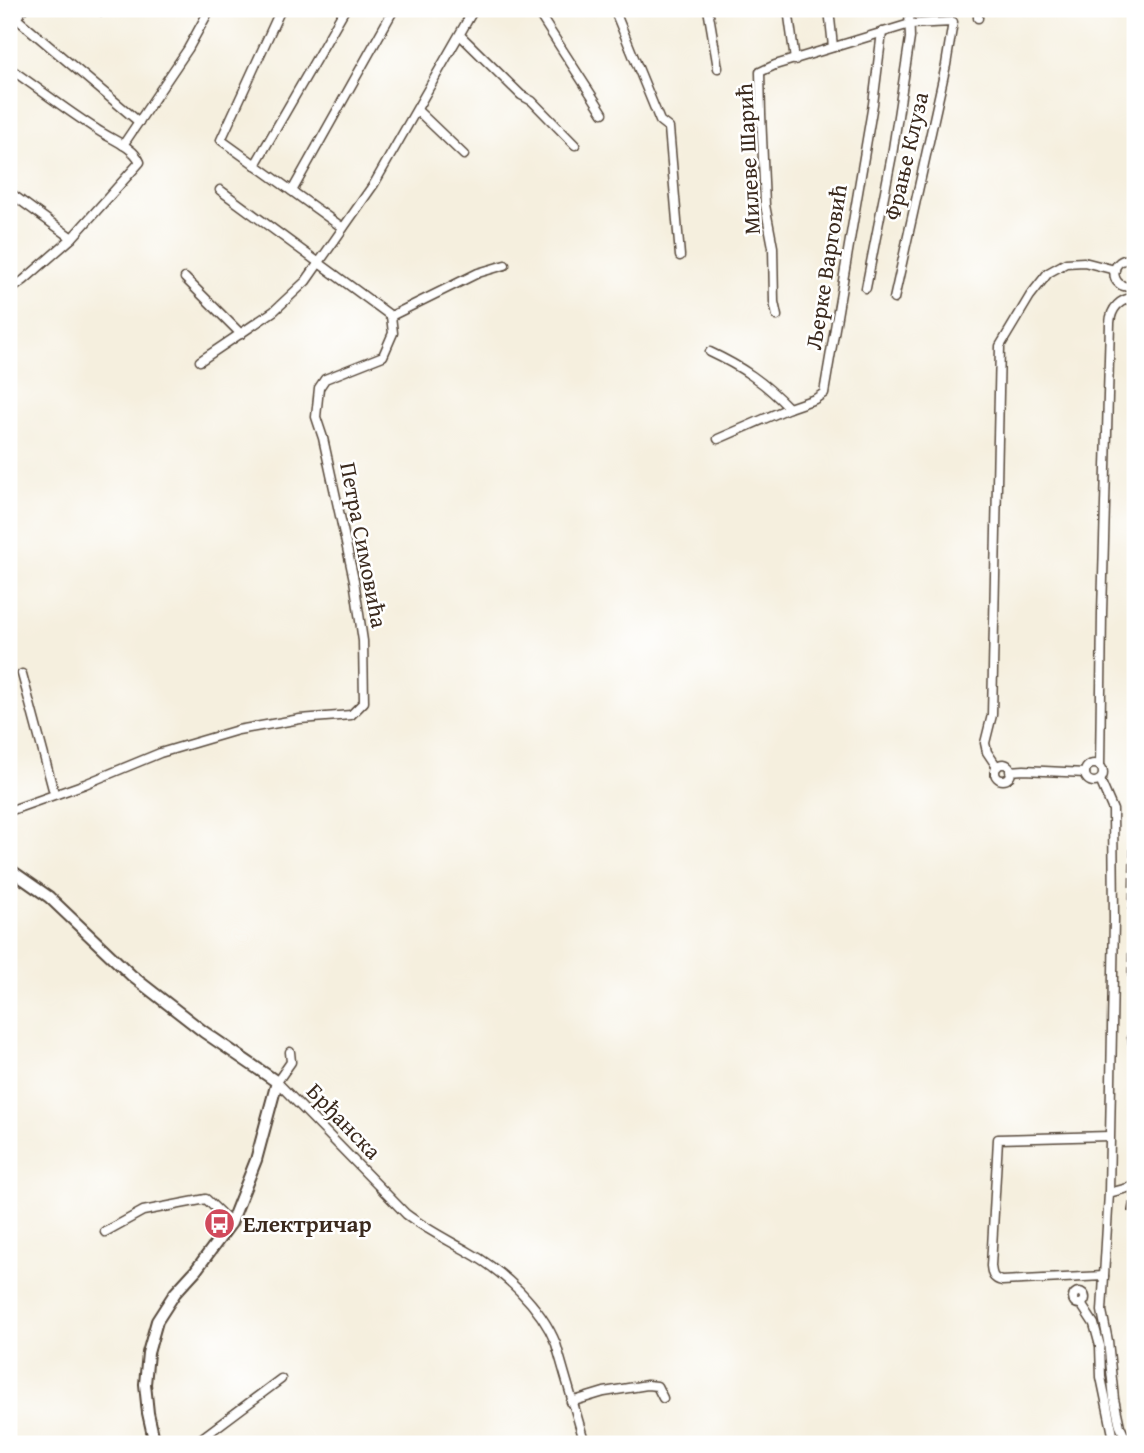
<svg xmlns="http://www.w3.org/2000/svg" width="1144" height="1453" viewBox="0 0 1144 1453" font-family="'Gentium Book Plus',serif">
	<rect width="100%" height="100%" fill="#fff"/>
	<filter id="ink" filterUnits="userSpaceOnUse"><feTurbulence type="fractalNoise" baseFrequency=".0143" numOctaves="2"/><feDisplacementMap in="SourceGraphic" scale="14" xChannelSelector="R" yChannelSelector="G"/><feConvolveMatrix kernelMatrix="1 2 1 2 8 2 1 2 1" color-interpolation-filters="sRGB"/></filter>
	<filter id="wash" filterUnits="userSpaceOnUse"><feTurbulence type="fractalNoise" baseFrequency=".00686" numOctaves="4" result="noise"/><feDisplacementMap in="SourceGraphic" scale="28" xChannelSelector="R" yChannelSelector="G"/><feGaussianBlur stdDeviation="1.57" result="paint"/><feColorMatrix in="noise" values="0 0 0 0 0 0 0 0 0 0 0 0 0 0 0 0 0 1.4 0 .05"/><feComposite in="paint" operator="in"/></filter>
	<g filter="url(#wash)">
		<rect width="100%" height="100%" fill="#f5efde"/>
	</g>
	<g filter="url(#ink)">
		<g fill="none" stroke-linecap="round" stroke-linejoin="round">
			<defs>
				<g id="minor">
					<polyline points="281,9 221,140 343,228"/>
					<polyline points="536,9 603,113"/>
					<polyline points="614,9 660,121 669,128 680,256"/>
					<polyline points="708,9 718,68"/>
					<polyline points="788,9 795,60"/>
					<polyline points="829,9 833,47"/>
					<polyline points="978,9 978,18"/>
					<polyline points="102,11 104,9"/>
					<polyline points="16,18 139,122"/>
					<polyline points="9,28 23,9"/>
					<polyline points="460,35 521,95 532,101 575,145"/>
					<path d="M 9,68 C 38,88 66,110 96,129 C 110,139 133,146 140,162 L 72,238 L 24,280 L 9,291"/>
					<polyline points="417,110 464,155"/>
					<polyline points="123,145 188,49 210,9"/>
					<polyline points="255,165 345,9"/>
					<polyline points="220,190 391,316"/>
					<polyline points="292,191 394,9"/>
					<polyline points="9,192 72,238"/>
					<path d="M 1135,260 C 1108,253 1107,293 1135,286"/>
					<polyline points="185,278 241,334"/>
					<polyline points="866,288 892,155 910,38 909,9"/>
					<polyline points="777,316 774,302 773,247 765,205 761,114 760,72 775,65 910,24 953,22 946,65 894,299"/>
					<path d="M 710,352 C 742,367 764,382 789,408"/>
					<polyline points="200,361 274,311 306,281 374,184 474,9"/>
					<polyline points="718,439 789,408 815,399 824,393 873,104 882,32"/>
					<polyline points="22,674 54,793"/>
					<circle cx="1094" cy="773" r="9"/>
					<circle cx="1003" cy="772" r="8"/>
					<path d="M 1100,766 L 1102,613 L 1110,323 C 1111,308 1120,299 1135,297"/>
					<polyline points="997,767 987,752 985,743 992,715 1000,346 1030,296 1048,273 1066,263 1084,262 1115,270"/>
					<polyline points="1010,771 1024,770 1085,773"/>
					<polyline points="1100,780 1113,810 1114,919 1109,1193 1104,1276"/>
					<polyline points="9,811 85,784 160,753 238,730 300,719 351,715 364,702 363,641 354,580 323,438 316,417 319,388 325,379 383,356 393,333 391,316 478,273 505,265"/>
					<path d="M 290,1052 L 291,1062 L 277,1082 L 406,1214 C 426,1229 446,1239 467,1251 C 503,1271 541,1306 556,1344 L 585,1444"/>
					<path d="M 1109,1136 L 998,1139 L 991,1266 C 992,1275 993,1279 1002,1281 L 1104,1276 L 1102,1311 L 1108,1341 L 1114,1399 L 1120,1426 L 1128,1444"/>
					<polyline points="1109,1193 1135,1186"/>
					<polyline points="105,1232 143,1211 206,1199 231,1223"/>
					<circle cx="1079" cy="1298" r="6"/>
					<polyline points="1081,1304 1094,1324 1100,1346 1101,1377 1115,1444"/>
					<polyline points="571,1402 604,1392 647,1385 657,1386 663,1398"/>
					<polyline points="194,1444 281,1379"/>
				</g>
				<polyline id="tertiary" points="9,869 49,897 132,976 204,1032 277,1082 256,1160 231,1223 196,1270 175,1293 157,1321 148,1353 145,1384 148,1413 155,1444"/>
			</defs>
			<use href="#minor" stroke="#57483b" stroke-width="11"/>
			<use href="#tertiary" stroke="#57483b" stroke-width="14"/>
			<use href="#minor" stroke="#fff" stroke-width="8"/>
			<use href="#tertiary" stroke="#fff" stroke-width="10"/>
			<g stroke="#3b2a1e" stroke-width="2" stroke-dasharray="10 5" stroke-linecap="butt">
				<polyline points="1135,562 1128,986 1132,1029 1135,1045"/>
				<polyline points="1127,1035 1135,1076"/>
				<polyline points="1128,1212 1135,1163"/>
			</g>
		</g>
	</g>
	<defs>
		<symbol id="bus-disc" viewBox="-11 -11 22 22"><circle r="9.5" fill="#d1495b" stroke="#fff"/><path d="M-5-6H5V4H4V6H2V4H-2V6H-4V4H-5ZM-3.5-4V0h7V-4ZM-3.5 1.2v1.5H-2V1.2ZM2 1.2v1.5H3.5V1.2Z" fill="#fff"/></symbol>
	</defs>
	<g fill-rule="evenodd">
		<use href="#bus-disc" x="202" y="1206" width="35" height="35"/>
	</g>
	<g text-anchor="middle" stroke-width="5" stroke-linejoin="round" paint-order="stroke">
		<g font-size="23" fill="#3b2a1e" stroke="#fff">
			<text transform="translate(906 156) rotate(-77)" y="8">Фрање Клуза</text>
			<text transform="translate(748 159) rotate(-93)" y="8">Милеве Шарић</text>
			<text transform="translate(826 267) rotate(-81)" y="8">Љерке Варговић</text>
			<text transform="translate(364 545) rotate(79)" y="8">Петра Симовића</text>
			<text transform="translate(344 1121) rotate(46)" y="8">Брђанска</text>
		</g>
		<g font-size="23" font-weight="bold" fill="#3b2a1e" stroke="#fff" text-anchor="start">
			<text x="243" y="1232">Електричар</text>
		</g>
	</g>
	<rect width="1144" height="1453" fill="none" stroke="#fff" stroke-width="35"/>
</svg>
